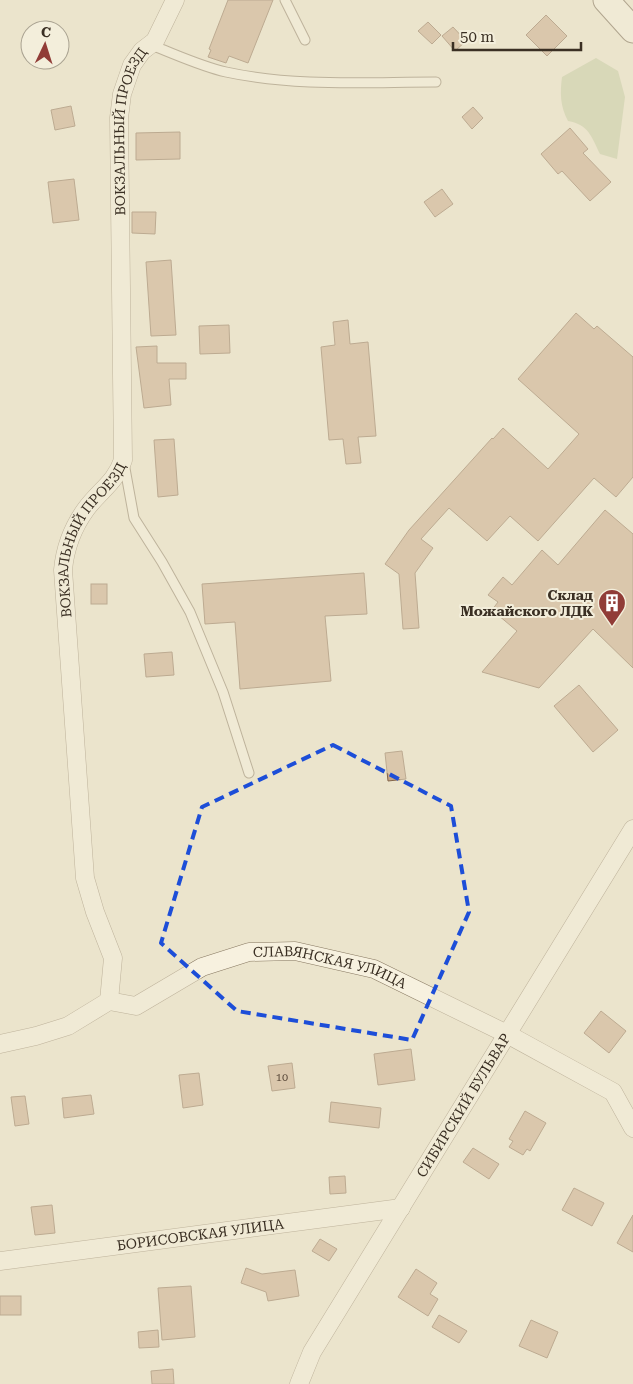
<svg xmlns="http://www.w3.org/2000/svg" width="633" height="1384" viewBox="0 0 633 1384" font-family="'Roboto Serif',serif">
	<rect width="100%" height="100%" fill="#ebe4cc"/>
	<path fill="#c2c9a1" d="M 596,58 L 618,71 L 625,97 L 617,159 L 600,154 C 591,136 589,125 568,121 C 560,106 560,93 562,77 Z"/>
	<g fill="#c6a586" stroke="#84654a">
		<polygon points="228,0 273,0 248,63 229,56 226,63 208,57 211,50 209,49"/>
		<polygon points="546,15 567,36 547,56 526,35"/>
		<polygon points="428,22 441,35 432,44 418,31"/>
		<polygon points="453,27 466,41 455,51 442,36"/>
		<polygon points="71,106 75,126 55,130 51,110"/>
		<polygon points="473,107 483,118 472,129 462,117"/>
		<polygon points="570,128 588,149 583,153 611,182 590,201 562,171 558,174 541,154"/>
		<polygon points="180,132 180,159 136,160 136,133"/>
		<polygon points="74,179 79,220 53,223 48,182"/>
		<polygon points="442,189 453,204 435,217 424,202"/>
		<polygon points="132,212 156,212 155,234 132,233"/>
		<polygon points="171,260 176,335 151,336 146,262"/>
		<polygon points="576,313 594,329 597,326 633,357 633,477 616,497 594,478 538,541 510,516 487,541 449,508 421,539 433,548 415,573 419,628 403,629 399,574 385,564 409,530 492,438 493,439 503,428 548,469 579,434 518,379"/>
		<polygon points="348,320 350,344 368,342 376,436 358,437 361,463 346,464 343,439 329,440 321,347 335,345 333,322"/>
		<polygon points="229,325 230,353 200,354 199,326"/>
		<polygon points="157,346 157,363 186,363 186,379 169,379 171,405 144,408 136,347"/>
		<polygon points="174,439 178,495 158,497 154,440"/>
		<polygon points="605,510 633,534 633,668 593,629 539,688 482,672 517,631 492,610 498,602 488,595 503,577 512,585 542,550 558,565"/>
		<polygon points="364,573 367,614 325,616 331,681 240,689 235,622 205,624 202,584"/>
		<rect x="91" y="584" width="16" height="20"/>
		<polygon points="172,652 174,675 146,677 144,654"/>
		<polygon points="579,685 618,730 593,752 554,706"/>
		<polygon points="402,751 406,779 388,781 385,753"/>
		<polygon points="601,1011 626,1031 609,1053 584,1033"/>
		<polygon points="411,1049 415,1080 378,1085 374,1054"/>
		<polygon points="292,1063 295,1088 272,1091 268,1066"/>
		<polygon points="199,1073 203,1105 183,1108 179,1075"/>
		<polygon points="91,1095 94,1114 64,1118 62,1098"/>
		<polygon points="25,1096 29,1124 15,1126 11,1097"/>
		<polygon points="331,1102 381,1108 379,1128 329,1122"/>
		<polygon points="525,1111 546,1123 530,1151 527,1149 523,1155 509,1147 513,1141 509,1139"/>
		<polygon points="473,1148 499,1164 489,1179 463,1162"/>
		<polygon points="345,1176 346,1193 330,1194 329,1177"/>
		<polygon points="574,1188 604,1203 592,1226 562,1210"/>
		<polygon points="52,1205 55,1233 35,1235 31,1207"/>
		<polygon points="633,1215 633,1252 617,1243"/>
		<polygon points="320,1239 337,1249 329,1261 312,1251"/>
		<polygon points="246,1268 262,1274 295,1270 299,1296 268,1301 266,1292 241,1283"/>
		<polygon points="416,1269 437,1283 430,1294 438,1299 428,1316 398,1297"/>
		<polygon points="191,1286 195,1337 162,1340 158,1288"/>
		<rect x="0" y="1296" width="21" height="19"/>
		<polygon points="439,1315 467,1331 459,1343 432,1327"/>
		<polygon points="531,1320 558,1332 547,1358 519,1346"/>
		<polygon points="158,1330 159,1347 139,1348 138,1332"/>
		<polygon points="173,1369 174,1384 152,1384 151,1371"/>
	</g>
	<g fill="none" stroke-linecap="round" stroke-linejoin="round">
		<defs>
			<g id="service">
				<polyline points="285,0 305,40"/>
				<path d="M 151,45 C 175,54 200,66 226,72 C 295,87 366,82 436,82"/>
				<polyline points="124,463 134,518 162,562 190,612 223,692 249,773"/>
			</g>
			<g id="minor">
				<path id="s1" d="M 109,1001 L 113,958 L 95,912 L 85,878 L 63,570 C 65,548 73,527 86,509 C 100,490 115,483 123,460 L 119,118 L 122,94 L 132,65 L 142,51 L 155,41 L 175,0"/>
				<path id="s2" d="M 0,1044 L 36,1036 L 68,1026 L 109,1001 L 136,1006 L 202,967 L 249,952 L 295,951 L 374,969 L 507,1034 L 613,1092 L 633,1128"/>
				<path id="s3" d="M 0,1261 L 401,1208"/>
				<path id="s4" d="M 299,1384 L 312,1352 L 633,829"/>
			</g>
			<polyline id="secondary" points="606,0 633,30"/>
		</defs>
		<use href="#service" stroke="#877861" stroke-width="11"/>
		<use href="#minor" stroke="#877861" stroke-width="19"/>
		<use href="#secondary" stroke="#695944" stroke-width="27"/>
		<use href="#service" stroke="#f7f1df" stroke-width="9"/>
		<use href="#minor" stroke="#f7f1df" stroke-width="18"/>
		<use href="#secondary" stroke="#f7f1df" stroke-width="25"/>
	</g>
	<path d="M0 0H633V1384H0ZM 333,745 L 451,806 L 469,912 L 412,1040 L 237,1011 L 161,943 L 202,807 Z" fill="#ebe4cc" fill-opacity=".55" fill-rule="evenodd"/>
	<path fill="none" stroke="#1d4ed8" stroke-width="4" stroke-dasharray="10 6" stroke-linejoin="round" d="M 333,745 L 451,806 L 469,912 L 412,1040 L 237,1011 L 161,943 L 202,807 Z"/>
	<defs>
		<symbol id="building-pin" viewBox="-11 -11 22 30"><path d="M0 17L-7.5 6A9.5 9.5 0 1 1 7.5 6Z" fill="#913c37" stroke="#f3eedb"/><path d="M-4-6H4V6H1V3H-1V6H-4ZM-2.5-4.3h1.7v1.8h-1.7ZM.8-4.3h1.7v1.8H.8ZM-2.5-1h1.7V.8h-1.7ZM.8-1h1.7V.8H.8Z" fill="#fff"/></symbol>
	</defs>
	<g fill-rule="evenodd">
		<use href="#building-pin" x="596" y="587" width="32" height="43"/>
	</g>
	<g text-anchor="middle" stroke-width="4" stroke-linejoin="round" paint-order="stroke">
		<g font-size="11" fill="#5d4c3c">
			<text x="282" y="1081">10</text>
		</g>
		<g font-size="14" fill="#3a2f23" stroke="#f3eedb">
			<text dy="5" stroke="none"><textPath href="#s1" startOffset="895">ВОКЗАЛЬНЫЙ ПРОЕЗД</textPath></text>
			<text dy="5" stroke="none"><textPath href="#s1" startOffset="475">ВОКЗАЛЬНЫЙ ПРОЕЗД</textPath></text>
			<text dy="5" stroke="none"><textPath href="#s2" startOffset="355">СЛАВЯНСКАЯ УЛИЦА</textPath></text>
			<text dy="5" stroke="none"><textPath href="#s4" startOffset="324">СИБИРСКИЙ БУЛЬВАР</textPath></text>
			<text dy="5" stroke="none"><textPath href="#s3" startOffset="202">БОРИСОВСКАЯ УЛИЦА</textPath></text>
		</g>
		<g font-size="14" font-weight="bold" fill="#3a2f23" stroke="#f3eedb" text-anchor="end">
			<text x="593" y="600">Склад<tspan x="593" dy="16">Можайского ЛДК</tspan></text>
		</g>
	</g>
	<g transform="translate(45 45) rotate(4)"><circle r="24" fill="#f3eedb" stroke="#a9a291"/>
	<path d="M0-4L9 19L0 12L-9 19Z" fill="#913c37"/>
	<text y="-8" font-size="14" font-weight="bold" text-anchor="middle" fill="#3a2f23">С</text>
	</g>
	<path d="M453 42v8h128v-8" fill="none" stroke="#3a2f23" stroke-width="2.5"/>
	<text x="460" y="42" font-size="15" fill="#3a2f23" stroke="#f3eedb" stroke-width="4" paint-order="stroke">50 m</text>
</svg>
